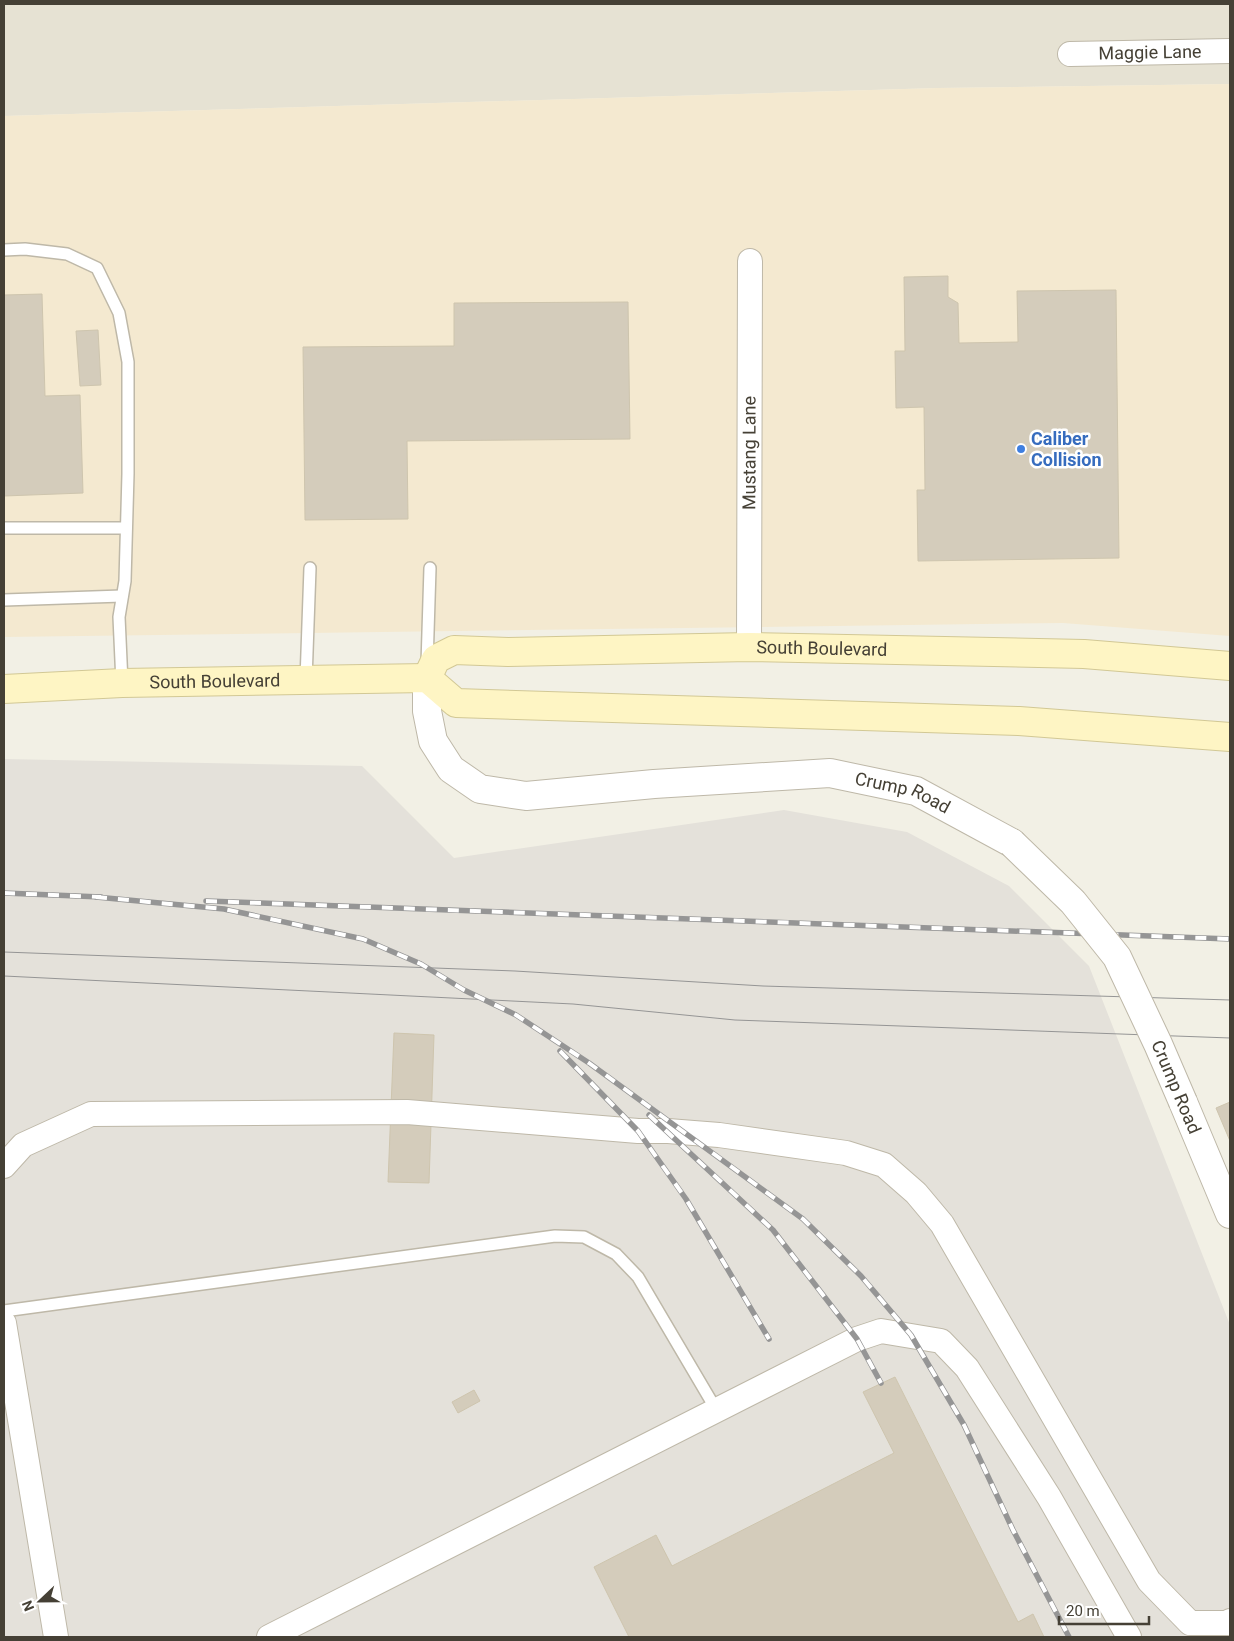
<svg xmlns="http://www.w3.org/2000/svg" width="1234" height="1641" viewBox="0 0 1234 1641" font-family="Roboto,sans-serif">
	<rect width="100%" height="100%" fill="#f2f0e5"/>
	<polygon fill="#e6e2d3" points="4,4 1230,4 1230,84 938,88 4,116"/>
	<polygon fill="#f4e9d0" points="1230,84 1230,636 1063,623 4,637 4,116 938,88"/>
	<polygon fill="#e4e1da" points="4,759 362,766 454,858 784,810 907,832 1009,886 1089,966 1230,1325 1230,1637 4,1637"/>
	<g fill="#d4ccbb" stroke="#cec5ae">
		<polygon points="948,276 948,297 958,303 959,343 1018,342 1017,291 1116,290 1119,558 918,561 917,490 925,490 924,407 896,408 895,351 905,351 904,277"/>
		<polygon points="42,294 45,396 80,395 83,493 4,496 4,295"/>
		<polygon points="628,302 630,439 407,441 408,519 305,520 303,347 454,346 454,303"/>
		<polygon points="98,330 101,385 80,386 76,331"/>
		<polygon points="394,1033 434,1035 429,1183 388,1182"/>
		<polygon points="1230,1102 1230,1141 1216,1108"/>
		<polygon points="895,1377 1018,1622 1033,1614 1044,1637 629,1637 594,1567 656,1535 672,1566 894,1453 863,1392"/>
		<polygon points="474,1390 480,1401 458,1413 452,1402"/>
	</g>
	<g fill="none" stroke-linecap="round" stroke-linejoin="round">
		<defs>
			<g id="service">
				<polyline points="4,250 25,249 67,254 97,268 119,313 128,362 128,474 125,581 119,617 122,683"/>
				<polyline points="4,528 126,528"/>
				<polyline points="4,600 122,596"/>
				<polyline points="427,664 430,568"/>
				<polyline points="306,680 310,568"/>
				<polyline points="4,1311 555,1236 584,1237 616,1254 638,1277 717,1411"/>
			</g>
			<g id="minor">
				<path id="s1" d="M 1070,54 L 1230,51"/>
				<path id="s2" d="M 749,647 L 750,261"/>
				<polyline points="4,1166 23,1145 91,1114 407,1112 638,1131 668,1131 719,1135 846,1153 884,1165 916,1193 942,1224 1149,1581 1190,1623 1228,1623 1230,1621"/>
				<polyline points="4,1323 56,1637"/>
				<polyline points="269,1637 857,1339 881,1331 941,1341 967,1368 1049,1497 1129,1637"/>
			</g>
			<g id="tertiary">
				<path id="s3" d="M 427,678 L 427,711 L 433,741 L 451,769 L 480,789 L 526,796 L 654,784 L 830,773 L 916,791 L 1012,843"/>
				<polyline points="1183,1102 1230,1214"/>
			</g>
			<g id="secondary">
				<path id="s4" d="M 427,678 L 436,659 L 454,650 L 508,652 L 749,647 L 1084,654 L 1230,666"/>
				<path id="s5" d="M 4,689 L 122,683 L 427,678 L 456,703 L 1019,721 L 1230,737"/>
			</g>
		</defs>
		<use href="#service" stroke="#beb8a8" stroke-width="14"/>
		<use href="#minor" stroke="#beb8a8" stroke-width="26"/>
		<use href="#tertiary" stroke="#beb8a8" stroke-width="30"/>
		<use href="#secondary" stroke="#d2c895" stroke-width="30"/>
		<use href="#service" stroke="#fff" stroke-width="11"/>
		<use href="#minor" stroke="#fff" stroke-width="24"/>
		<use href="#tertiary" stroke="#fff" stroke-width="28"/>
		<use href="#secondary" stroke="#fef5c4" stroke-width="28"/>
		<g stroke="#959595" stroke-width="1">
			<polyline points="4,952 515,971 763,986 1230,1000"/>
			<polyline points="4,976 573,1004 735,1020 1230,1038"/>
		</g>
		<defs>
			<g id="rail">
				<polyline points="4,893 101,897"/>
				<polyline points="96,897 224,909 363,939 421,964 464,990 516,1015 589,1063 803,1219 861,1276 911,1335 964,1425 1013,1530 1069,1637"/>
				<polyline points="206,901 1230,939"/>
				<polyline points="560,1051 638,1131 686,1199 769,1339"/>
				<polyline points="649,1115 773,1230 857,1339 881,1383"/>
			</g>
		</defs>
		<use href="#rail" stroke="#959595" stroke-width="5.5"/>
		<use href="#rail" stroke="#fff" stroke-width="4" stroke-dasharray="11" stroke-linecap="butt"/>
		<defs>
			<polyline id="tertiary-bridge" points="1012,843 1073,902 1117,957 1158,1044 1183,1102"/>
		</defs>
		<use href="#tertiary-bridge" stroke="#beb8a8" stroke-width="30" stroke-linecap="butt"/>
		<use href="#tertiary-bridge" stroke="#fff" stroke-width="28"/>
	</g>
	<circle fill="#3f7fe0" stroke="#fff" stroke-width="2" cx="1021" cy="449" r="5"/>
	<g text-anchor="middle" stroke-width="5" stroke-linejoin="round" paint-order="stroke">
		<g font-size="18" fill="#454035" stroke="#fff">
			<text dy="6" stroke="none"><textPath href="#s1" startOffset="80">Maggie Lane</textPath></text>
			<text dy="6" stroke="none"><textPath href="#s2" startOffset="194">Mustang Lane</textPath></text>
			<text dy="6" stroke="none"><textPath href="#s4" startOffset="409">South Boulevard</textPath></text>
			<text dy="6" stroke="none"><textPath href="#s5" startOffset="211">South Boulevard</textPath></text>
			<text dy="6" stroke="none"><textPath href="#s3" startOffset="559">Crump Road</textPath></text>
			<text transform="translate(1176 1087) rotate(67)" y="6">Crump Road</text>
		</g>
		<g font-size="18" font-weight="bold" fill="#366cbe" stroke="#fff" text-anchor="start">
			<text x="1031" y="445">Caliber<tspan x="1031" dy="21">Collision</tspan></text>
		</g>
	</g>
	<rect width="1234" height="1641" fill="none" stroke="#454035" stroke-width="10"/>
	<g transform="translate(40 1601) rotate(248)" stroke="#ffffff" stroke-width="4" paint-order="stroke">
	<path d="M0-4L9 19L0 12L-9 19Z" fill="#454035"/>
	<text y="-8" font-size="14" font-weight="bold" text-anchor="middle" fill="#454035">N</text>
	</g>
	<path d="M1059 1616v8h90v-8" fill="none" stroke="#454035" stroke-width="2.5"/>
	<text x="1066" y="1616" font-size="15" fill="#454035" stroke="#ffffff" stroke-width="4" paint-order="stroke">20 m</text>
</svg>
